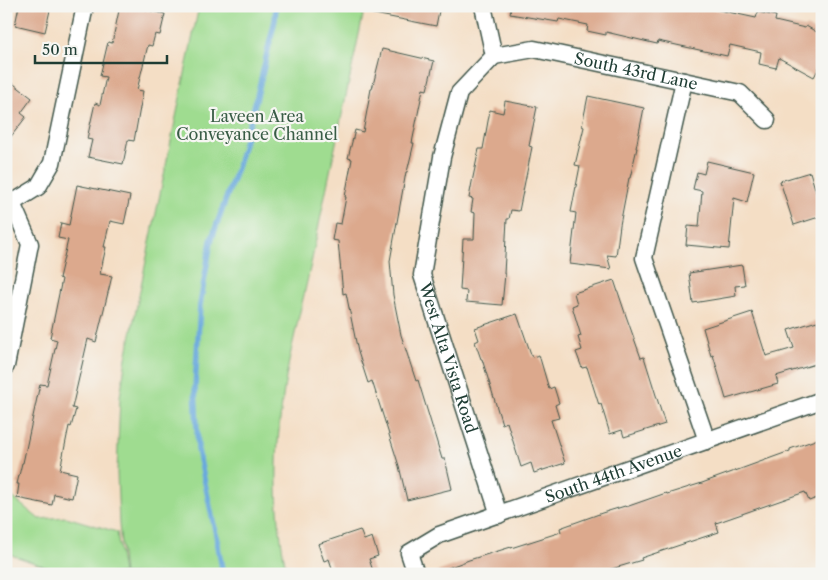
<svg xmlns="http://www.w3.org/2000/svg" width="828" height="580" viewBox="0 0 828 580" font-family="'Libre Caslon Text',serif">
	<rect width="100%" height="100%" fill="#f6f6f2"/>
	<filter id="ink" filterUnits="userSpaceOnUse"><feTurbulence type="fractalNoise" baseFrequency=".02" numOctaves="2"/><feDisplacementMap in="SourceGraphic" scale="10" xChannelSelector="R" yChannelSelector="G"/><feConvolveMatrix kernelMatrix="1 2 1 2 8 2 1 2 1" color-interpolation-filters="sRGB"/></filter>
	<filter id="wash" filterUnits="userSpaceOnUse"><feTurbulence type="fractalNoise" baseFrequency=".0096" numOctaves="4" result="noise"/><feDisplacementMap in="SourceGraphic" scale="20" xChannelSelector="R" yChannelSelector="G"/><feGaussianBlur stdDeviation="1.12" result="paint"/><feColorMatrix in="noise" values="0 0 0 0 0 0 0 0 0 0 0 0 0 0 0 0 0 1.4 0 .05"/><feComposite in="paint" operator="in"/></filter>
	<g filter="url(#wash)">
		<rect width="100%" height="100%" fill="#f4dec5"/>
		<g fill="#9fdc90" stroke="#5f8c62">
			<path d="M 199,6 L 365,6 C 347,91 329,175 312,259 C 302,307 288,355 282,404 C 274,461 275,517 287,574 L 124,574 L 119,524 L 117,472 L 120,397 L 126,358 Z"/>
			<polygon points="6,492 39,519 66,517 117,532 123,574 66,574 6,553"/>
		</g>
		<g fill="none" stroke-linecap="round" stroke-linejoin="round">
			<polyline stroke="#69a9dd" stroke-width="5.5" points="223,574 216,535 198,450 195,387 200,305 211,241 238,165 257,96 275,20 276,6"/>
		</g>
		<g id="blocks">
			<g fill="#dca98d">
				<polygon points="19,6 51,6 45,32 15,25"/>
				<polygon points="120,6 130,6 165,14 160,35 155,34 152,46 148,45 137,90 143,91 134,141 128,140 123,164 88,157 92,140 87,139 95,103 100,105 106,77 100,76 108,42 112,43"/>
				<polygon points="370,6 440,6 436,26 369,13"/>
				<polygon points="511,6 700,6 756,18 758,12 776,16 775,21 805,28 806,26 822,35 822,62 814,77 779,58 776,68 759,64 761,52 730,45 727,56 658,41 657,44 606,32 606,35 587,31 588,25 559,19 558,22 510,14"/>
				<polygon points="382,49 434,61 427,90 423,89 412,143 414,143 407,172 406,172 390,261 393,295 401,335 416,381 418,380 442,459 445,459 452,489 407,500 399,466 372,381 368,383 358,352 346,293 343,294 338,241 332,240 335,223 341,224 346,197 345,197 352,159 348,158 355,130 363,132 371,89 372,89"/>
				<polygon points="6,78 32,98 21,113 26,117 6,143"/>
				<polygon points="588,96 644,108 636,148 637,148 630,178 629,178 620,225 616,256 607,255 611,269 570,264 576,213 571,212 580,166 575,165 584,127 582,126"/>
				<polygon points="505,101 537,107 529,146 532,147 519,211 511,210 509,219 507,219 504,274 505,274 502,305 466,302 467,291 460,290 463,239 474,239 475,213 471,212 473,199 469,198 472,182 479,149 483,149 490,110 503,113"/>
				<polygon points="707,161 754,172 747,202 734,198 729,249 686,245 688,226 699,227 702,191 693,189 697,172 704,174"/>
				<polygon points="810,172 822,212 822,216 794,225 780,181"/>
				<polygon points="77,185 130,196 124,224 110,221 104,247 106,247 100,274 112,276 96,342 88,339 72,408 76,409 71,427 69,426 60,470 77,474 72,498 54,494 52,505 17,498 19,484 17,484 22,463 23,463 40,384 47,385 57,340 50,338 62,279 59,278 68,240 58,238 61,223 69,225"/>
				<polygon points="742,265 745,285 735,286 736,296 693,303 689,273"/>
				<polygon points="614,280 625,313 641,358 644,357 665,424 624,437 622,430 610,434 601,404 599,405 587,367 582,368 576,352 582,350 578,337 581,336 572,306 577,304 574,293"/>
				<polygon points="752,312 766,356 794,348 788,330 817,321 822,336 822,362 776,376 778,384 726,399 713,355 711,356 703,328"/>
				<polygon points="517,314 532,357 539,355 549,389 554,387 559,403 555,405 559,418 551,420 565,463 534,473 531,463 521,467 507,422 502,424 482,359 481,359 475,342 479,340 475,328"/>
				<polygon points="818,439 822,451 822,496 809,501 805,492 716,523 719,532 641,558 642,560 608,570 609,574 437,574 437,572 469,560 511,547 511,548 561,532 560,528 602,513 625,506 626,507 666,493 667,494 702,483 790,451 790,449"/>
				<polygon points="360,530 364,540 372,537 378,556 369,559 374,574 334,574 329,559 324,561 318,544"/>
			</g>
		</g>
	</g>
	<g filter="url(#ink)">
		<use href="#blocks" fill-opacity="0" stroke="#3f554a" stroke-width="1"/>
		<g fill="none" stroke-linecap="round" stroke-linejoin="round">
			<defs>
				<g id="street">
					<path id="s1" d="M 483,6 L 494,56 L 459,93 L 442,157 L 422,275 L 499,515"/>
					<path id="s2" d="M 494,56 L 534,49 L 740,93 L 767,120"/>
					<polyline points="684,81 644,258 707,441"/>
					<polyline points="6,197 12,203 30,244 6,366"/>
					<polyline points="12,203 38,187 52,163 85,6"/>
					<path id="s3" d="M 416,574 L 409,553 L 439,535 L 822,400"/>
				</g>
			</defs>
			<use href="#street" stroke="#3f554a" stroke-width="19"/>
			<use href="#street" stroke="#fff" stroke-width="16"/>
		</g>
	</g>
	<g text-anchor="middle" stroke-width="4.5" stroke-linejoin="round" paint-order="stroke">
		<g font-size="16" fill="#1f3d34" stroke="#f6f6f2">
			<text dy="6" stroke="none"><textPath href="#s2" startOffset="145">South 43rd Lane</textPath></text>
			<text dy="6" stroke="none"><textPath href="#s1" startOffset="375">West Alta Vista Road</textPath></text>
			<text dy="6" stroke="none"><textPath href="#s3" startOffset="242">South 44th Avenue</textPath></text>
		</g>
		<g font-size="16" fill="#395d46" stroke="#f6f6f2">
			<text x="257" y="122">Laveen Area<tspan x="257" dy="18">Conveyance Channel</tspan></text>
		</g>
	</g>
	<rect width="828" height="580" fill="none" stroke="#f6f6f2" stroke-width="25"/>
	<path d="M35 55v8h132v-8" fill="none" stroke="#1f3d34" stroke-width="2.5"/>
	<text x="42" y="55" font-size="15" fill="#1f3d34" stroke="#f6f6f2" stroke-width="4" paint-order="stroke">50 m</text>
</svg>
